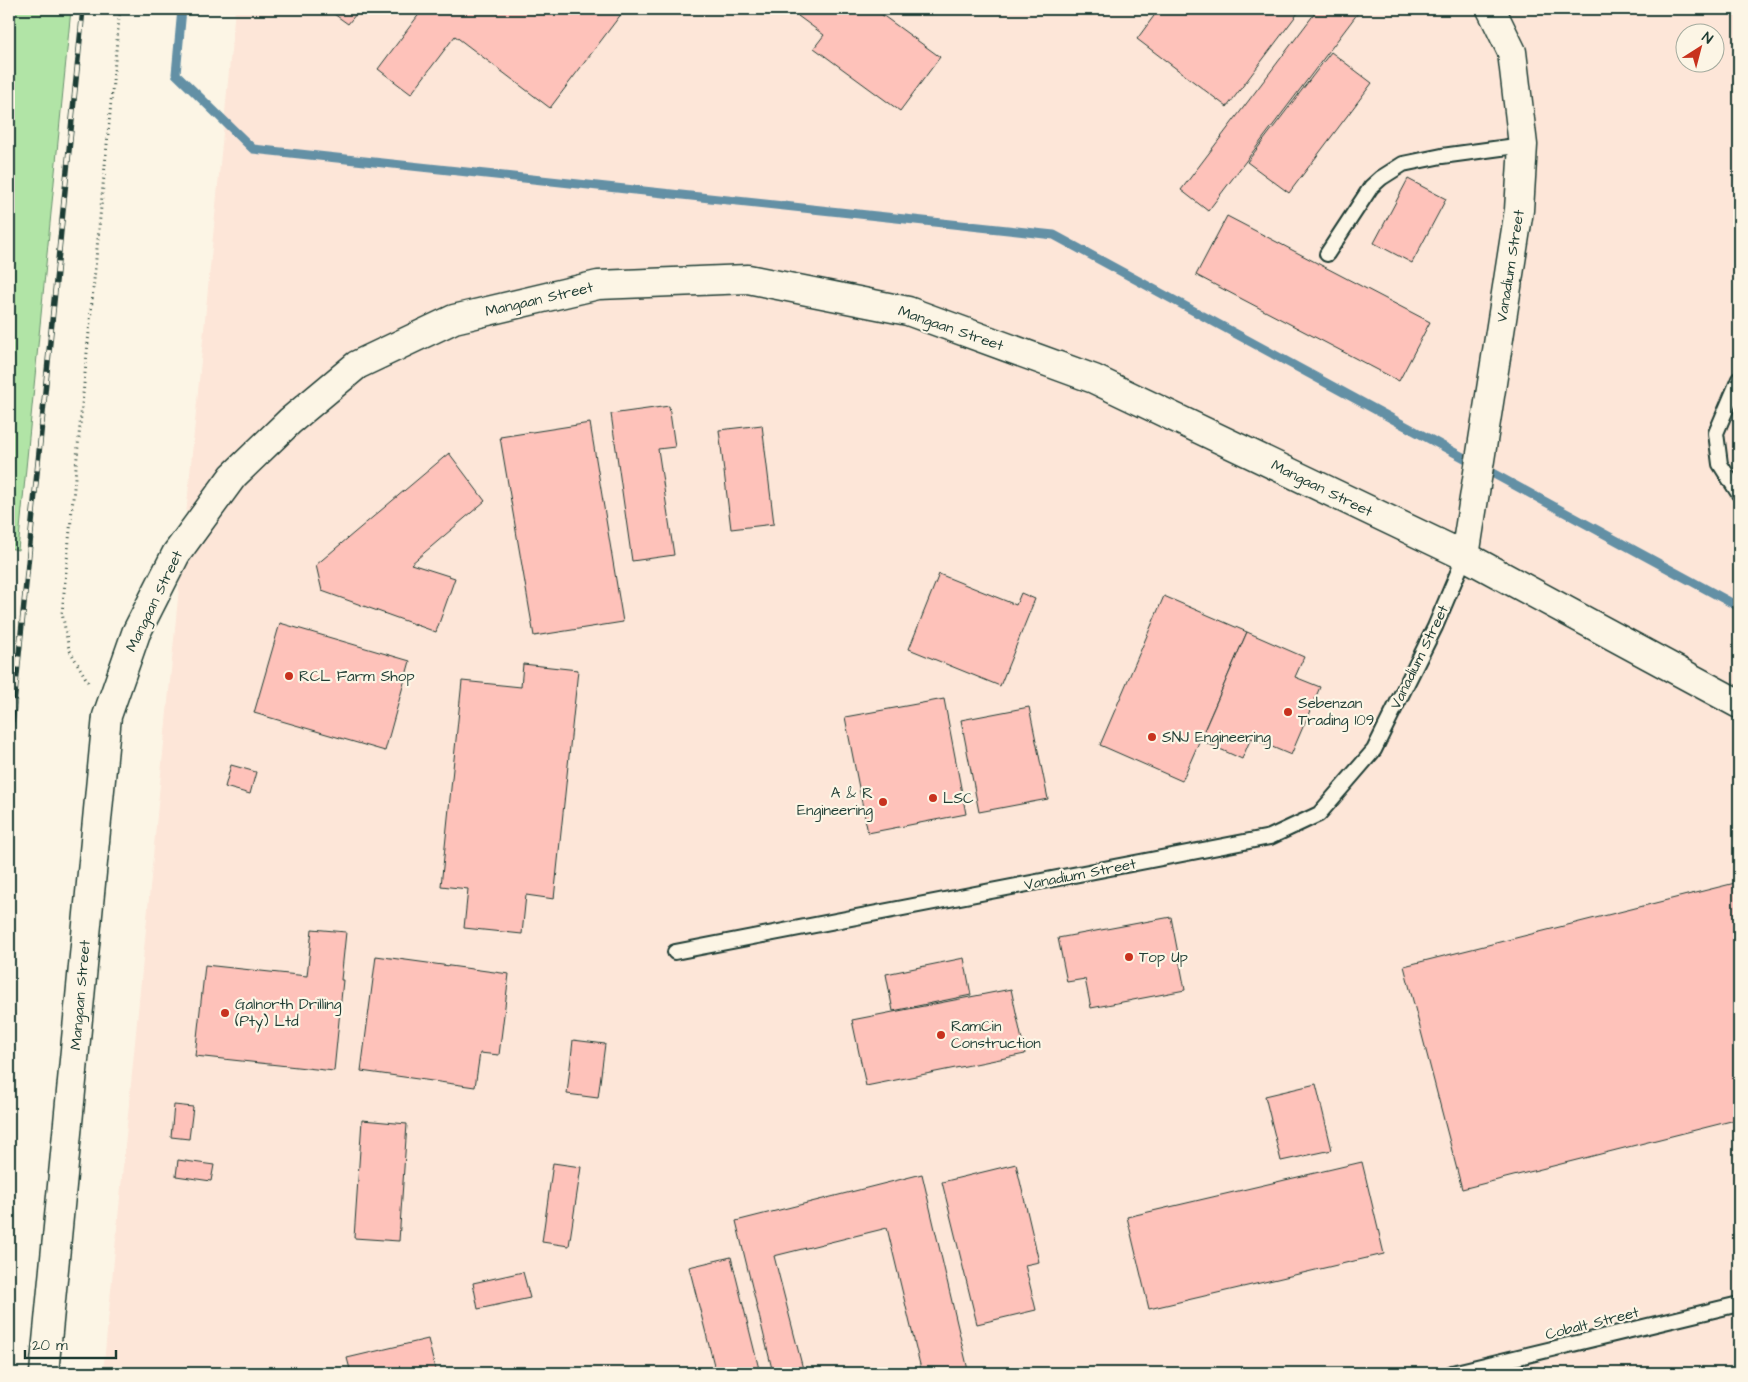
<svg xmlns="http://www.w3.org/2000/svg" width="1748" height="1382" viewBox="0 0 1748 1382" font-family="'Architects Daughter',sans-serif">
	<rect width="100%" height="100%" fill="#fcf5e5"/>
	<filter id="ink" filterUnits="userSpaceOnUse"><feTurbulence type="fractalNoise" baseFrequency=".02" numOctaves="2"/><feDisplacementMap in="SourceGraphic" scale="10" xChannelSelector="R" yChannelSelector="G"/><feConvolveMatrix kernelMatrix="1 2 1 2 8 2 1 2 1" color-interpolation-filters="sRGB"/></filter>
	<g filter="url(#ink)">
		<path fill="#fde6d8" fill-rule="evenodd" d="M 235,9 L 1739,9 L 1739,1373 L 103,1373 ZM 1686,32 L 1716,32 L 1716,62 L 1686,62 Z"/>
		<polygon fill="#b1e4a6" stroke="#68906d" points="9,9 71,9 18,550 9,548"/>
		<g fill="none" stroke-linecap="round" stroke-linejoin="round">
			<polyline stroke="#6490a5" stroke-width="9" points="182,9 176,74 253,149 1054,235 1739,607"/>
		</g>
		<g fill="#fec2ba" stroke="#1f3d34">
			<polygon points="327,9 360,9 348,24"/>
			<polygon points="423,9 625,9 550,108 455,36 411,94 378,69"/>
			<polygon points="803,9 874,9 940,57 900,111 814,48 824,35 798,16"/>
			<polygon points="1159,9 1301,9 1227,107 1137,39"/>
			<polygon points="1318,9 1361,9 1208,211 1181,190"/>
			<polygon points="1331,52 1372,83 1289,193 1247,162"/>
			<polygon points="1408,179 1446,199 1412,263 1374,243"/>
			<polygon points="1227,216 1430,322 1399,381 1196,275"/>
			<polygon points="669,406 675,447 658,449 674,555 632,561 611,414"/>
			<polygon points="590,423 623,622 534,636 500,437"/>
			<polygon points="762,425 774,524 731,529 719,430"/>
			<polygon points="449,453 485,501 411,564 455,578 436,632 322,591 316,565"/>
			<polygon points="939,574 1016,605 1021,593 1035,599 1000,686 909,649"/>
			<polygon points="1164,596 1247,632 1182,781 1100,745"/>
			<polygon points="280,623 410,661 385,751 254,713"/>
			<polygon points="1247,632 1304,657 1295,677 1320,687 1291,755 1251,738 1242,759 1200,740"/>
			<polygon points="523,664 578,670 554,899 526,895 522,934 464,928 468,889 441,886 462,681 521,687"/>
			<polygon points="944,699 966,814 868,833 845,717"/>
			<polygon points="1029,707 1048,799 979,812 961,720"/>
			<polygon points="231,765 256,772 250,794 225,787"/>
			<polygon points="1739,882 1739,1119 1462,1189 1404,966"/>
			<polygon points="1171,917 1185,990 1091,1008 1085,979 1067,982 1058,938"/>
			<polygon points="312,929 346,932 341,980 343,980 334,1071 195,1056 205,965 307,976"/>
			<polygon points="376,956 509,974 499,1055 480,1053 475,1087 361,1071"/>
			<polygon points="964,958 971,995 893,1011 886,974"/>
			<polygon points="1011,989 1025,1054 866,1086 852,1020"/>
			<polygon points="573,1040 605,1044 598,1098 567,1094"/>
			<polygon points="1316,1084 1332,1150 1281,1161 1265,1096"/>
			<polygon points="174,1105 193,1107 189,1139 171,1137"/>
			<polygon points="362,1120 407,1124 399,1241 354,1238"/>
			<polygon points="178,1160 214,1165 211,1181 176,1176"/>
			<polygon points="1362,1162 1384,1254 1149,1309 1127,1217"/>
			<polygon points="553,1163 581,1167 569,1246 542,1242"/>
			<polygon points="1016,1164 1039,1262 1025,1265 1036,1310 977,1324 942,1182"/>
			<polygon points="922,1174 968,1370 953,1373 922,1373 887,1228 774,1256 804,1373 773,1373 736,1221"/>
			<polygon points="731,1257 760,1373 716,1373 689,1267"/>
			<polygon points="523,1272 530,1298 478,1309 473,1283"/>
			<polygon points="428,1339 436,1373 351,1373 347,1358"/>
			<polygon points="307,1371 307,1373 273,1373"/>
		</g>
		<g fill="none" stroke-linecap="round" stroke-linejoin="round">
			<defs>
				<g id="service">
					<polyline points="1327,254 1371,187 1381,178 1403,164 1442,156 1523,145"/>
					<polyline points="1739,379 1716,433 1720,464 1739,494"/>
					<polyline points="675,952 1270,837 1319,814 1374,750 1435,627 1465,556"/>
					<polyline points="1452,1373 1739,1304"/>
				</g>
				<g id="minor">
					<polyline points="1465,556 1519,210 1523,145 1512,52 1491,9"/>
					<polyline points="44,1373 107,716 136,633 176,554 233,476 290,421 357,365 454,319 598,285 748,279 908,311 1094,379 1465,556 1739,704"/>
				</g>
			</defs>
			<use href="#service" stroke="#1f3d34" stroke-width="18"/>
			<use href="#minor" stroke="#1f3d34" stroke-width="31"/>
			<polyline stroke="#1f3d34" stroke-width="3" stroke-dasharray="1 4" stroke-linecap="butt" points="88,682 69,649 62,613 120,9"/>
			<use href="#service" stroke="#fcf5e5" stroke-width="14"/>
			<use href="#minor" stroke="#fcf5e5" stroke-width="28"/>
			<defs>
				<polyline id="rail" points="9,755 83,9"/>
			</defs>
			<use href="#rail" stroke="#1f3d34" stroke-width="5.5"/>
			<use href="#rail" stroke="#fcf5e5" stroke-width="4" stroke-dasharray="11" stroke-linecap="butt"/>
		</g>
	</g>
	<g fill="#c8321e" stroke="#fcf5e5" stroke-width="2">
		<circle cx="289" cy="676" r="5"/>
		<circle cx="1288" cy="712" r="5"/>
		<circle cx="1152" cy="737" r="5"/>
		<circle cx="933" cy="798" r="5"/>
		<circle cx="883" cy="802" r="5"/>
		<circle cx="1129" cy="957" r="5"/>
		<circle cx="225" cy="1013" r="5"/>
		<circle cx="941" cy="1035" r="5"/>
	</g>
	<g text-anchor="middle" stroke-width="4.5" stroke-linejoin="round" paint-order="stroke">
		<g font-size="15" fill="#1f3d34" stroke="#fcf5e5">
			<text transform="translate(1510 266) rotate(-81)" y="5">Vanadium Street</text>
			<text transform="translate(539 299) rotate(-13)" y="5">Mangaan Street</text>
			<text transform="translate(951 328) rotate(19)" y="5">Mangaan Street</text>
			<text transform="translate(1322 488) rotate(26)" y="5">Mangaan Street</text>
			<text transform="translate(154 601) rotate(-64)" y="5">Mangaan Street</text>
			<text transform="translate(1419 657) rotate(-64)" y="5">Vanadium Street</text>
			<text transform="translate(1080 874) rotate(-11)" y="5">Vanadium Street</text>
			<text transform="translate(80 995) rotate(-85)" y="5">Mangaan Street</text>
			<text transform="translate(1592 1323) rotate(-14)" y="5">Cobalt Street</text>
		</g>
		<g font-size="15" fill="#1f3d34" stroke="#fcf5e5" text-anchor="start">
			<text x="299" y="681">RCL Farm Shop</text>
			<text x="1298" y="708">Sebenzan<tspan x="1298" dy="17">Trading 109</tspan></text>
			<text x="1162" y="742">SNJ Engineering</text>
			<text x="873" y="798" text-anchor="end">A &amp; R<tspan x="873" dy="17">Engineering</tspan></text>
			<text x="943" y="803">LSC</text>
			<text x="1139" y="962">Top Up</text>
			<text x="235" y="1009">Galnorth Drilling<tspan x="235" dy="17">(Pty) Ltd</tspan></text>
			<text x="951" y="1031">RamCin<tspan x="951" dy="17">Construction</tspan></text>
		</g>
	</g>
	<rect width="1748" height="1382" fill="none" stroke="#fcf5e5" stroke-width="30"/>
	<rect x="15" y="15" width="1718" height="1352" fill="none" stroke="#1f3d34" stroke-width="2" filter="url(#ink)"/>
	<g transform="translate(1700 48) rotate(36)"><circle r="24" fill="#fcf5e5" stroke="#a4ab9e"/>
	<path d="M0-4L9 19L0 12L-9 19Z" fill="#c8321e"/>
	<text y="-8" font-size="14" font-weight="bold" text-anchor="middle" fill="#1f3d34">N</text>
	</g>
	<path d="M25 1350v8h91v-8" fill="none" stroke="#1f3d34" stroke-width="2.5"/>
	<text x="32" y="1350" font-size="15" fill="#1f3d34" stroke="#fcf5e5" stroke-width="4" paint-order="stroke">20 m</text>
</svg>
